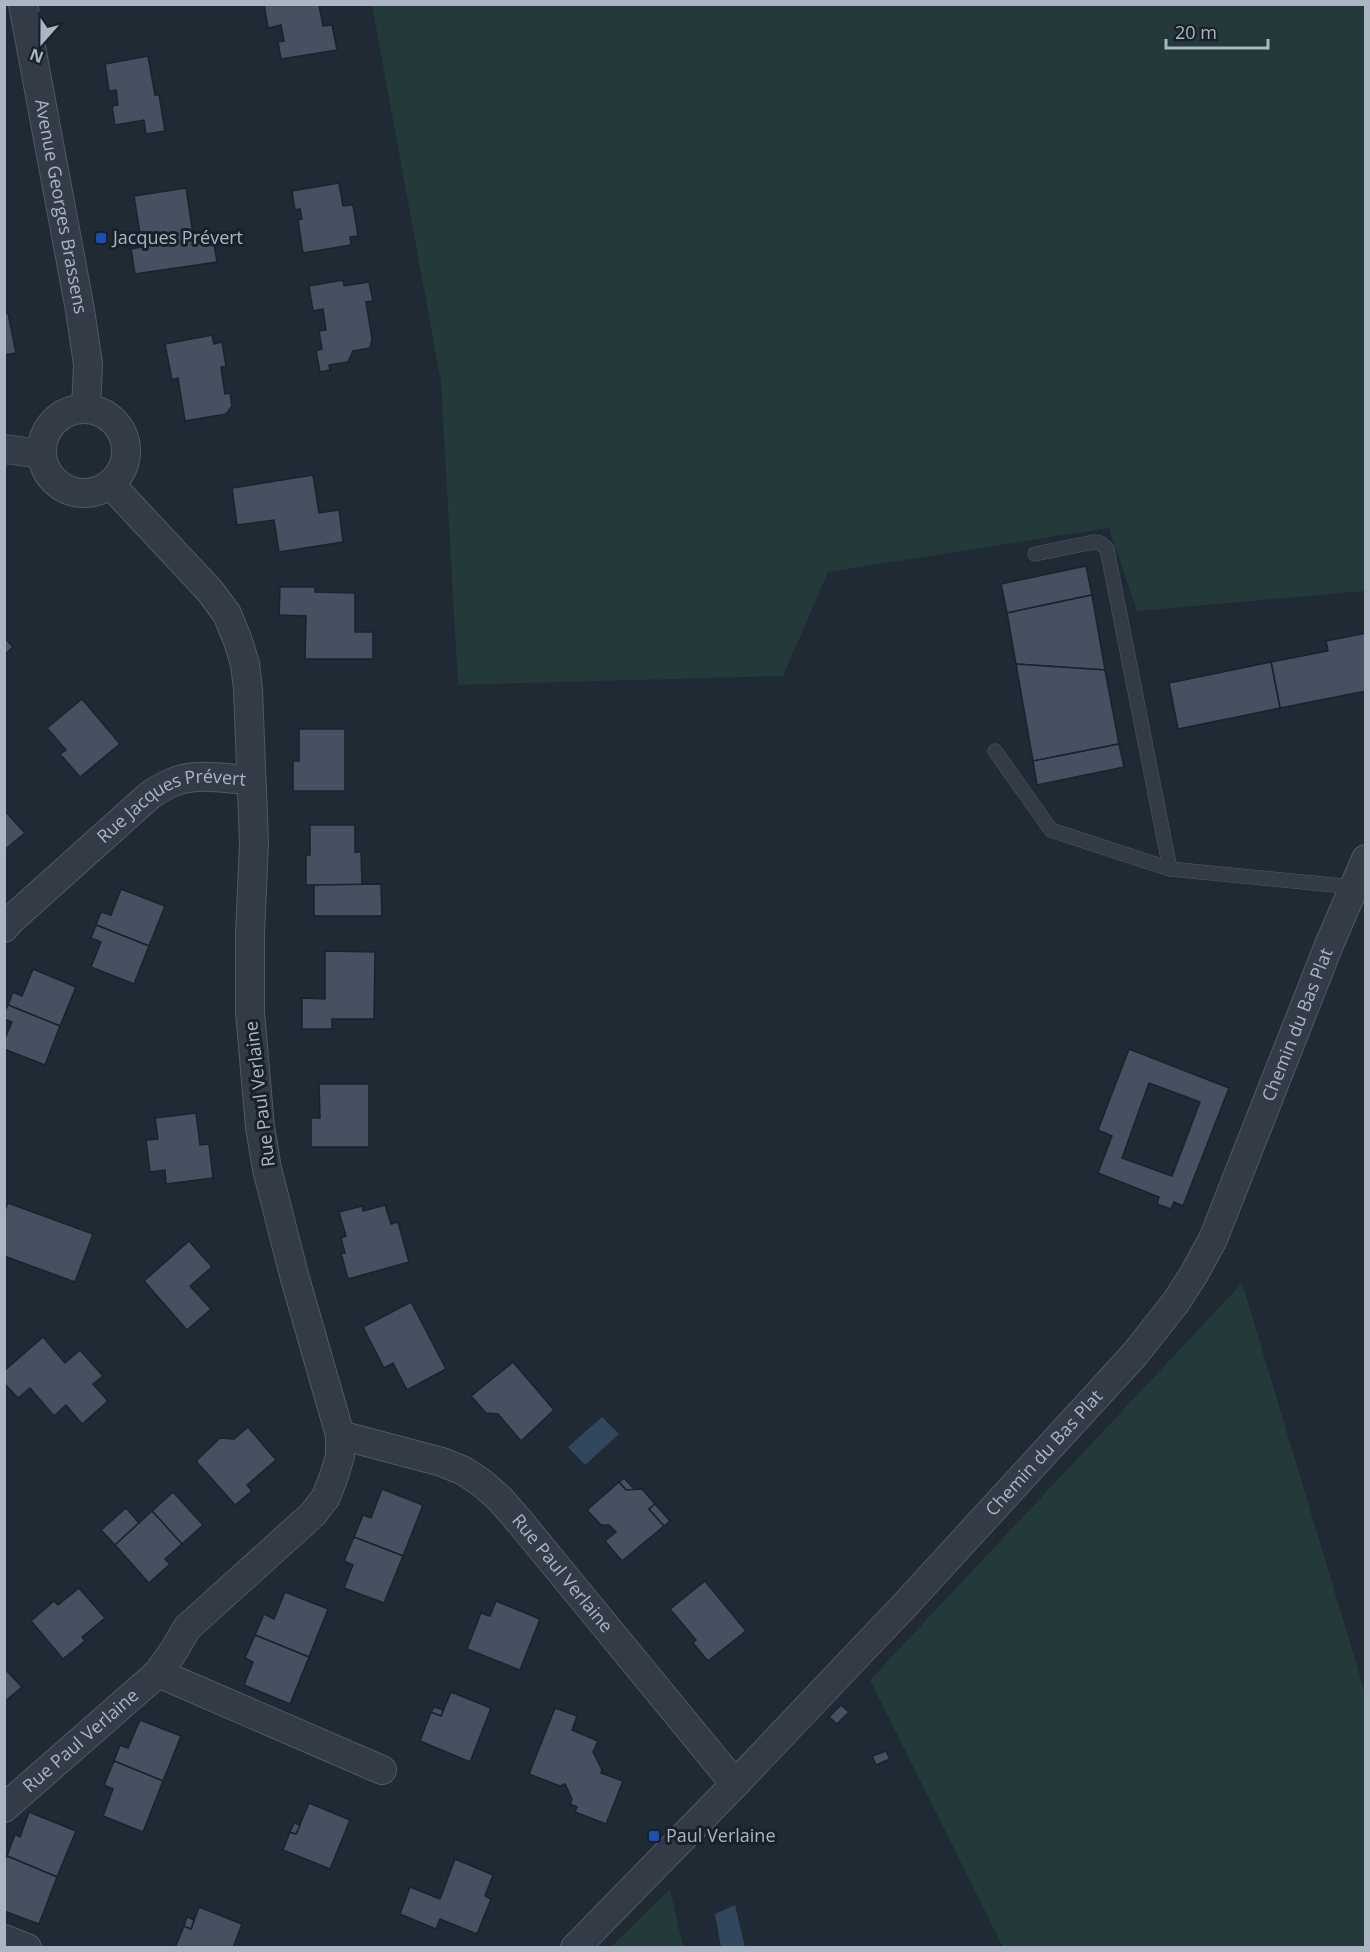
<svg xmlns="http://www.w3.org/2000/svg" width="1370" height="1952" viewBox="0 0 1370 1952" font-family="'Open Sans',sans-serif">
	<rect width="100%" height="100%" fill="#1f2a35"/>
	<g fill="#243939">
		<polygon points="372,5 1365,5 1365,591 1137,611 1109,528 828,572 783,676 458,685 441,382"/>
		<polygon points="1242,1283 1365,1693 1365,1947 1003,1947 870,1680"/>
		<polygon points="670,1889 683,1947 611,1947"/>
	</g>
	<g fill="#32465d">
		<polygon points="602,1417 619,1434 585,1465 568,1447"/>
		<polygon points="735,1905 745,1947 721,1947 715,1914"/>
	</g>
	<g fill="#455160" stroke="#1a222c" stroke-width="1.5" fill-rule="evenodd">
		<polygon points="264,4 322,4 319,5 323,26 332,25 337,50 281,59 278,42 284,41 281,25 268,28"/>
		<polygon points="148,56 155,95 159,95 165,131 146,134 144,120 115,125 112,106 118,105 116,90 109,91 105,64"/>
		<polygon points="339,183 343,206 353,205 358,236 350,237 351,245 303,253 298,220 302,219 300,209 295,210 292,191"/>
		<polygon points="186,188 194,241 213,238 217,262 135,274 131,249 142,247 134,196"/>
		<polygon points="343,280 344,286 369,282 373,301 366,302 372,339 370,348 353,351 348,362 329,365 330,370 320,372 316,351 322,349 319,331 326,330 323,309 313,311 309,286"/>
		<polygon points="8,313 16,353 4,355 4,314"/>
		<polygon points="212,335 214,344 222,342 226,366 221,367 225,394 230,393 232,406 226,414 185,421 178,378 172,380 165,344"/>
		<polygon points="313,475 319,513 339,510 343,542 279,552 274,520 237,525 232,488"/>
		<polygon points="1086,566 1092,595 1007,613 1001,584"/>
		<polygon points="280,587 315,587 315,592 355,593 355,632 373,632 373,659 305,659 306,616 279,615"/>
		<polygon points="1092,595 1105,670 1016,664 1007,613"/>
		<polygon points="1366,633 1366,691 1280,708 1271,662 1328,651 1326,641"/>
		<polygon points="4,637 13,647 4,655"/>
		<polygon points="1271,662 1280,708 1178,729 1169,683"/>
		<polygon points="1016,664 1105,670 1119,744 1033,761"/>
		<polygon points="82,699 120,744 80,777 60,754 66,750 47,728"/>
		<polygon points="299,729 345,729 345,791 293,791 293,761 299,761"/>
		<polygon points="1119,744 1124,767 1037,785 1033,761"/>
		<polygon points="4,810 25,833 4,850"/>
		<polygon points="310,825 355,825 355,852 361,852 362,885 306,885 306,855 310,855"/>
		<polygon points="381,884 382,916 314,916 314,885"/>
		<polygon points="121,889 165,906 149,946 96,925 101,912 111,915"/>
		<polygon points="96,925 149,946 134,984 91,967 101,942 91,938"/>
		<polygon points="325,951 375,952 374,1019 332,1019 332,1029 302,1029 302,998 325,999"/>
		<polygon points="33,969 76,987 60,1026 8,1005 13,992 22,996"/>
		<polygon points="8,1005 60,1026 45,1065 4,1049 4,1041 12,1022 4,1019 4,1013"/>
		<path d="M 1129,1049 L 1229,1088 L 1183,1206 L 1174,1202 L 1171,1209 L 1157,1204 L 1159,1197 L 1098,1173 L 1112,1136 L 1098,1130 ZM 1149,1083 L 1200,1102 L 1172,1176 L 1122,1158 Z"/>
		<polygon points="319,1084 369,1084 369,1147 311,1147 311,1118 320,1118"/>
		<polygon points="196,1113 200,1145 209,1144 213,1178 166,1184 165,1170 150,1172 146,1140 158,1139 155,1118"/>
		<polygon points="8,1203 93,1234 75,1282 4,1256 4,1212"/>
		<polygon points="385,1205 391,1224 398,1222 409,1262 348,1279 341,1253 345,1253 341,1238 346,1236 339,1212 362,1206 363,1211"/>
		<polygon points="189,1241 212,1267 190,1286 211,1309 187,1330 144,1281"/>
		<polygon points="411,1302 446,1369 407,1390 393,1363 384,1368 363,1327"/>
		<polygon points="43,1337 65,1363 80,1350 103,1376 93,1384 108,1401 82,1424 66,1405 54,1416 30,1388 18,1398 4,1383 4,1371"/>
		<polygon points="513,1362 554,1410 521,1441 498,1414 486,1413 471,1396"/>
		<polygon points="248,1427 276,1460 247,1485 252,1491 235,1505 196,1461 220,1438 234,1439"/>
		<polygon points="624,1478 635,1490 626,1490 619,1482"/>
		<polygon points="619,1482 626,1490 642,1489 655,1504 649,1509 664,1526 622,1561 605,1541 616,1532 609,1525 601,1525 587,1510"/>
		<polygon points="382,1489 423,1505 403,1556 354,1537 363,1515 371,1518"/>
		<polygon points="173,1492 203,1525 182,1544 152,1511"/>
		<polygon points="655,1504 670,1521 664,1526 649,1509"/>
		<polygon points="126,1508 139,1523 115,1545 101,1530"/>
		<polygon points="152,1511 182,1544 165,1559 170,1564 149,1583 115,1545"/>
		<polygon points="354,1537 403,1556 384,1603 344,1588 353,1565 344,1561"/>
		<polygon points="705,1581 746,1631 708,1661 693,1643 696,1640 670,1609"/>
		<polygon points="79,1588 105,1618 82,1637 85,1641 63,1659 31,1621 54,1601 58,1605"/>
		<polygon points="285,1592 328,1609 309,1657 255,1635 264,1614 274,1619"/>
		<polygon points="496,1601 540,1619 520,1670 467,1649 481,1613 490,1616"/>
		<polygon points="255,1635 309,1657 290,1704 244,1685 253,1662 245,1658"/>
		<polygon points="4,1668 22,1687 4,1702"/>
		<polygon points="451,1692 491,1708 470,1762 420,1741 431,1712 441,1716"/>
		<polygon points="841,1705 849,1712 837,1724 829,1717"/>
		<polygon points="434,1707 443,1710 441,1716 431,1712"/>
		<polygon points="555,1708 577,1716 572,1730 598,1741 593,1752 602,1770 601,1773 623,1781 606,1824 575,1812 577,1807 570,1804 572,1799 565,1784 560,1786 529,1774"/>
		<polygon points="140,1720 181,1736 163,1781 114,1761 120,1745 128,1748"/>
		<polygon points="886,1751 890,1759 876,1765 872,1756"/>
		<polygon points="114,1761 163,1781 143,1832 103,1816 113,1789 104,1785"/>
		<polygon points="309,1803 350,1820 330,1869 283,1850 290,1832 296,1834"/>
		<polygon points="29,1812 76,1831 57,1877 7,1856 15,1834 20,1837"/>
		<polygon points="294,1823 300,1825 296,1834 290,1832"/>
		<polygon points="7,1856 57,1877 39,1924 4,1911 4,1862"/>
		<polygon points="455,1859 493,1875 485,1896 491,1899 477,1934 440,1919 436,1929 400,1914 410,1887 440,1899"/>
		<polygon points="199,1907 242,1924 233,1948 175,1948 184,1926 191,1929"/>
		<polygon points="187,1917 194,1920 191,1929 184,1926"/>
	</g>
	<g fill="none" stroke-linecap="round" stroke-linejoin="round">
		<defs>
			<g id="lane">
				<polyline points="1035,554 1094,542 1100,543 1107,549 1170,869"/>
				<polyline points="995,751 1051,830 1170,869 1353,887"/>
			</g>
			<g id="street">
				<path id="s1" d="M 23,4 L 80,310 L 88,364 L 86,409"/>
				<circle cx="84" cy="451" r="42"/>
				<polyline points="4,449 42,454"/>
				<path id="s2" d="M 4,928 L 13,918 L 150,795 C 159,789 169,783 179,780 C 201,773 228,779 250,780"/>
				<path id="s3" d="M 340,1435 L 442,1462 L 464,1471 L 482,1483 L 499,1498 L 520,1522 L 735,1784"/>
				<polyline points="158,1673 382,1770"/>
				<path id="s4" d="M 4,1808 L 158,1673 L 173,1652 L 187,1628 L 313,1514 L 326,1497 L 334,1476 L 340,1456 L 340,1435 L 294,1275 L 267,1169 L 260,1127 L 250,1012 L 250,934 L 254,843 L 248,689 L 245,664 L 238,641 L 227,614 L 210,591 L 111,485"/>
				<polyline points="4,1939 27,1948"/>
				<path id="s5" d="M 575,1948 L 735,1784 L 905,1605 L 1135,1354 L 1176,1302 L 1194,1274 L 1213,1239 L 1329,945 L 1366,859"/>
			</g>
		</defs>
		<use href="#lane" stroke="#505964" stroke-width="15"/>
		<use href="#street" stroke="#505964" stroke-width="30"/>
		<use href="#lane" stroke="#323b46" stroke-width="14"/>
		<use href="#street" stroke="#323b46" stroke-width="28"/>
	</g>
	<g fill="#1a4fb4" stroke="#18202a" stroke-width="2">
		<rect x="95" y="232" width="12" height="12" rx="3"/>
		<rect x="648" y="1830" width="12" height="12" rx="3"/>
	</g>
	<g text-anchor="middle" stroke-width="6" stroke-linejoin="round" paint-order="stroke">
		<g font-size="18" fill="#acb6c3" stroke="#18202a">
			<text dy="6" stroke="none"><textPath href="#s1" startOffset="206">Avenue Georges Brassens</textPath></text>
			<text dy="6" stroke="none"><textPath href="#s2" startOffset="214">Rue Jacques Prévert</textPath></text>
			<text dy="6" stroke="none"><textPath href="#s5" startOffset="1186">Chemin du Bas Plat</textPath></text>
			<text transform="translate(260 1094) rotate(-97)" y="6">Rue Paul Verlaine</text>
			<text dy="6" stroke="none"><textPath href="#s5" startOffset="682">Chemin du Bas Plat</textPath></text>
			<text dy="6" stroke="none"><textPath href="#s3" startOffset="272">Rue Paul Verlaine</textPath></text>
			<text dy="6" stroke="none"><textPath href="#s4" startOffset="102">Rue Paul Verlaine</textPath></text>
		</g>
		<g font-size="18" fill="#acb6c3" stroke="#18202a" text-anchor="start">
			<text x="113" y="244">Jacques Prévert</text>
			<text x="666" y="1842">Paul Verlaine</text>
		</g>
	</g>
	<rect width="1370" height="1952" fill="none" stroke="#acb6c3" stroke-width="12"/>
	<g transform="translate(42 42) rotate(201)" stroke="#18202a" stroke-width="4.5" paint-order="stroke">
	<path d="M0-4.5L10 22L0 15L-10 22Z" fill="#acb6c3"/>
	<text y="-9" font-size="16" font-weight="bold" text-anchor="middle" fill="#acb6c3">N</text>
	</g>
	<path d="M1166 39v9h102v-9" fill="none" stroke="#acb6c3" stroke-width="3"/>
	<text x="1175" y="39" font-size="18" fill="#acb6c3" stroke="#18202a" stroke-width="4.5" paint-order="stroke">20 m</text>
</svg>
